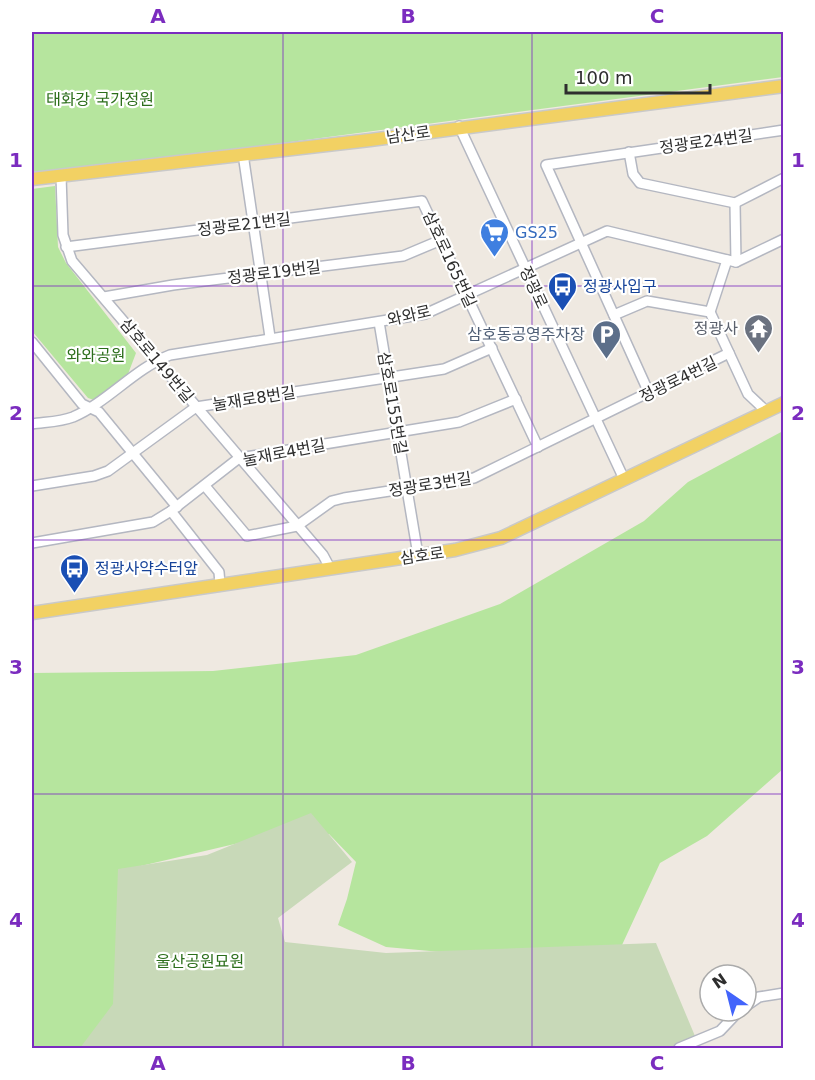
<svg xmlns="http://www.w3.org/2000/svg" width="815" height="1080" viewBox="0 0 815 1080" font-family="'DejaVu Sans','Noto Sans KR',sans-serif">
	<rect width="100%" height="100%" fill="#efe9e1"/>
	<g fill="#b6e59e">
		<polygon points="32,32 783,32 783,77 116,165 32,173"/>
		<polygon points="55,186 58,247 66,263 136,353 128,374 94,400 88,398 32,331 32,189"/>
		<polygon points="783,431 783,769 707,836 660,863 622,945 463,954 386,947 338,925 347,899 356,862 329,834 265,837 128,869 118,1009 98,1048 32,1048 32,673 213,671 356,655 500,604 644,521 688,482"/>
	</g>
	<polygon fill="#c8d9b8" points="311,813 352,862 278,918 285,942 386,953 656,943 700,1048 80,1048 113,1004 118,869 207,855"/>
	<g fill="none" stroke-linecap="round" stroke-linejoin="round">
		<defs>
			<g id="minor">
				<polyline points="459,126 624,479"/>
				<polyline points="629,152 633,174 640,183 735,203 784,178"/>
				<polyline points="243,154 270,337"/>
				<polyline points="61,176 63,235 72,261 323,555 330,568"/>
				<polyline points="735,203 736,262"/>
				<polyline points="66,247 422,201 538,447"/>
				<polyline points="104,297 173,285 403,256 441,240"/>
				<polyline points="710,312 727,260"/>
				<polyline points="614,315 647,301 710,312 748,394 766,411"/>
				<polyline points="379,322 418,555"/>
				<polyline points="32,342 82,404 99,412 177,507"/>
				<polyline points="649,393 546,165 784,130"/>
				<path d="M 32,424 C 45,422 60,422 73,417 C 108,402 134,369 170,355 L 425,314 L 607,231 L 736,262 L 784,239"/>
				<polyline points="32,486 94,476 108,471 196,407 444,369 492,348"/>
				<polyline points="205,486 247,536 297,526 332,501 344,498 474,478 729,353"/>
				<polyline points="171,511 219,572 220,584"/>
				<polyline points="32,543 153,522 171,511 239,458 459,422 516,399"/>
				<polyline points="746,1006 759,997 784,993"/>
				<polyline points="679,1048 720,1031 739,1011"/>
			</g>
			<g id="major">
				<polyline points="32,179 370,140 784,86"/>
				<polyline points="32,613 455,550 501,538 784,403"/>
			</g>
		</defs>
		<use href="#minor" stroke="#b4b7c1" stroke-width="12"/>
		<use href="#major" stroke="#c9c9c9" stroke-width="15"/>
		<use href="#minor" stroke="#fff" stroke-width="9"/>
		<use href="#major" stroke="#f2d163" stroke-width="12"/>
	</g>
	<path fill="none" stroke="#7b2cbf" stroke-width="1.5" stroke-opacity="0.55" d="M 283,32 L 283,1048M 532,32 L 532,1048M 32,286 L 784,286M 32,540 L 784,540M 32,794 L 784,794"/>
	<defs>
		<symbol id="supermarket-pin" viewBox="-11 -11 22 30"><path d="M0 17L-7.5 6A9.5 9.5 0 1 1 7.5 6Z" fill="#3f7fe0" stroke="#fff"/><path d="M-6-5.5h2.5l.6 2H6L4.5 2H-2.5L-4.4-4H-6ZM-1.5 3.2a1.3 1.3 0 1 0 .1 0ZM3 3.2a1.3 1.3 0 1 0 .1 0Z" fill="#fff"/></symbol>
		<symbol id="bus-pin" viewBox="-11 -11 22 30"><path d="M0 17L-7.5 6A9.5 9.5 0 1 1 7.5 6Z" fill="#1a4fb4" stroke="#fff"/><path d="M-5-6H5V4H4V6H2V4H-2V6H-4V4H-5ZM-3.5-4V0h7V-4ZM-3.5 1.2v1.5H-2V1.2ZM2 1.2v1.5H3.5V1.2Z" fill="#fff"/></symbol>
		<symbol id="temple-pin" viewBox="-11 -11 22 30"><path d="M0 17L-7.5 6A9.5 9.5 0 1 1 7.5 6Z" fill="#6b7280" stroke="#fff"/><path d="M0-6L5-2H3V0L6.5 2.5H4V6H1.5V3h-3V6H-4V2.5H-6.5L-3 0V-2H-5Z" fill="#fff"/></symbol>
		<symbol id="parking-pin" viewBox="-11 -11 22 30"><path d="M0 17L-7.5 6A9.5 9.5 0 1 1 7.5 6Z" fill="#5c6f8a" stroke="#fff"/><path d="M-3.5-5.5H1a3.5 3.5 0 0 1 0 7H-1V5.5H-3.5ZM-1-3.4V-.6H.8a1.4 1.4 0 0 0 0-2.8Z" fill="#fff"/></symbol>
	</defs>
	<g fill-rule="evenodd">
		<use href="#supermarket-pin" x="478" y="216" width="33" height="45"/>
		<use href="#bus-pin" x="546" y="270" width="33" height="45"/>
		<use href="#temple-pin" x="742" y="312" width="33" height="45"/>
		<use href="#parking-pin" x="590" y="318" width="33" height="45"/>
		<use href="#bus-pin" x="58" y="552" width="33" height="45"/>
	</g>
	<g text-anchor="middle" stroke-width="4.5" stroke-linejoin="round" paint-order="stroke">
		<g font-size="16" fill="#2c6e1b" stroke="#fff">
			<text x="100" y="105">태화강 국가정원</text>
			<text x="96" y="361">와와공원</text>
			<text x="200" y="967">울산공원묘원</text>
		</g>
		<g font-size="16" fill="#2e2e2e" stroke="#fff">
			<text transform="translate(408 134) rotate(-8)" y="6">남산로</text>
			<text transform="translate(706 141) rotate(-8)" y="6">정광로24번길</text>
			<text transform="translate(244 224) rotate(-7)" y="6">정광로21번길</text>
			<text transform="translate(450 259) rotate(65)" y="6">삼호로165번길</text>
			<text transform="translate(274 272) rotate(-7)" y="6">정광로19번길</text>
			<text transform="translate(534 287) rotate(65)" y="6">정광로</text>
			<text transform="translate(409 315) rotate(-13)" y="6">와와로</text>
			<text transform="translate(157 360) rotate(50)" y="6">삼호로149번길</text>
			<text transform="translate(678 379) rotate(-26)" y="6">정광로4번길</text>
			<text transform="translate(254 398) rotate(-9)" y="6">눌재로8번길</text>
			<text transform="translate(393 403) rotate(80)" y="6">삼호로155번길</text>
			<text transform="translate(284 452) rotate(-11)" y="6">눌재로4번길</text>
			<text transform="translate(430 484) rotate(-9)" y="6">정광로3번길</text>
			<text transform="translate(422 555) rotate(-8)" y="6">삼호로</text>
		</g>
		<g font-size="16" fill="#366cbe" stroke="#fff" text-anchor="start">
			<text x="515" y="238">GS25</text>
		</g>
		<g font-size="16" fill="#164399" stroke="#fff" text-anchor="start">
			<text x="583" y="292">정광사입구</text>
			<text x="95" y="574">정광사약수터앞</text>
		</g>
		<g font-size="16" fill="#5b616d" stroke="#fff" text-anchor="end">
			<text x="738" y="334">정광사</text>
		</g>
		<g font-size="16" fill="#4e5e75" stroke="#fff" text-anchor="end">
			<text x="585" y="340">삼호동공영주차장</text>
		</g>
	</g>
	<rect width="815" height="1080" fill="none" stroke="#ffffff" stroke-width="66"/>
	<g transform="translate(728 993) rotate(325)"><circle r="28" fill="#ffffff" stroke="#ababab" stroke-width="1.5"/>
	<path d="M0-4.5L10 22L0 15L-10 22Z" fill="#4264fb"/>
	<text y="-9" font-size="16" font-weight="bold" text-anchor="middle" fill="#2e2e2e">N</text>
	</g>
	<path d="M566 84v9h144v-9" fill="none" stroke="#2e2e2e" stroke-width="3"/>
	<text x="575" y="84" font-size="18" fill="#2e2e2e" stroke="#ffffff" stroke-width="4.5" paint-order="stroke">100 m</text>
	<rect x="33" y="33" width="749" height="1014" fill="none" stroke="#7b2cbf" stroke-width="2"/>
	<g font-size="20" text-anchor="middle" font-weight="bold" fill="#7b2cbf">
		<text x="158" y="23">A</text>
		<text x="408" y="23">B</text>
		<text x="657" y="23">C</text>
		<text x="16" y="167">1</text>
		<text x="798" y="167">1</text>
		<text x="16" y="420">2</text>
		<text x="798" y="420">2</text>
		<text x="16" y="674">3</text>
		<text x="798" y="674">3</text>
		<text x="16" y="927">4</text>
		<text x="798" y="927">4</text>
		<text x="158" y="1070">A</text>
		<text x="408" y="1070">B</text>
		<text x="657" y="1070">C</text>
	</g>
</svg>
